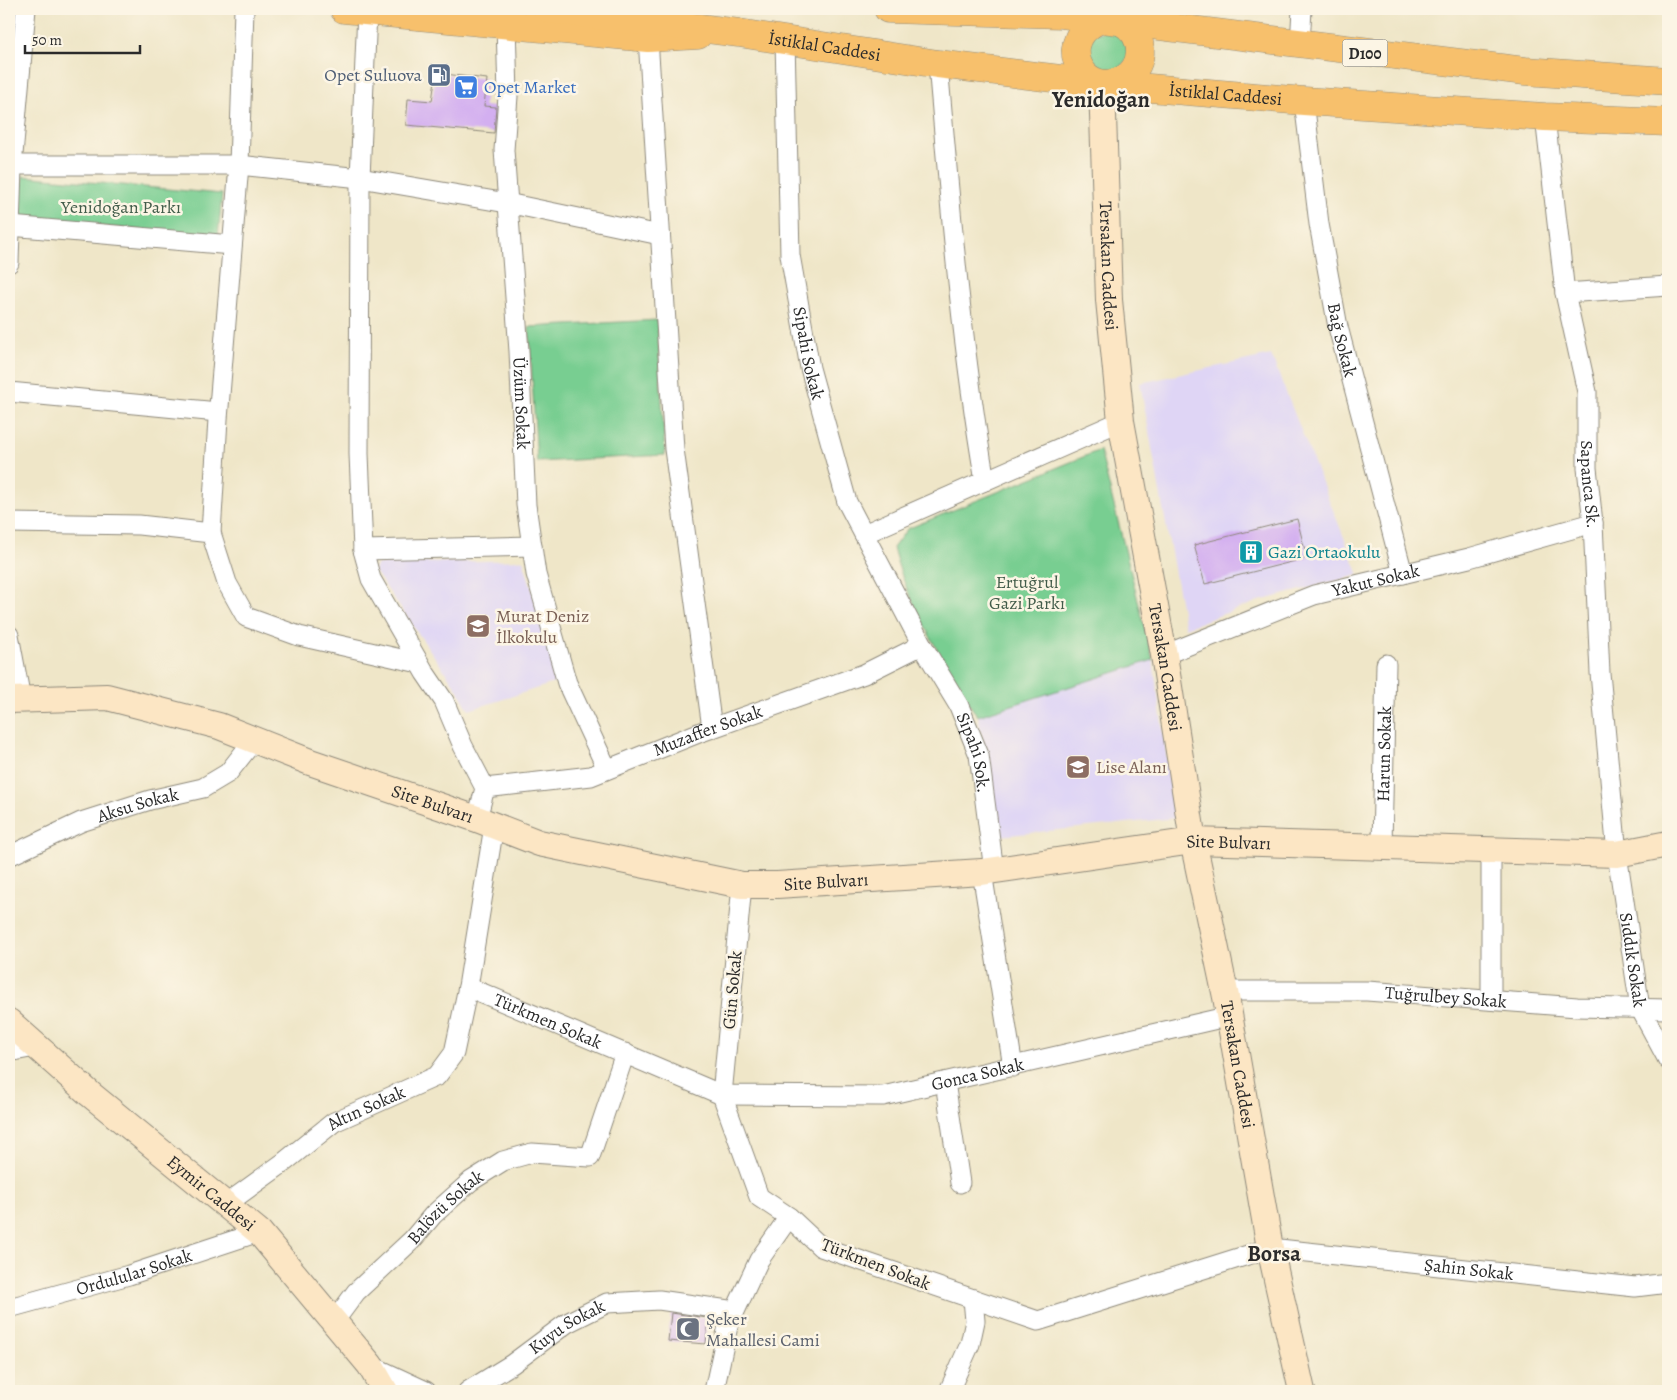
<svg xmlns="http://www.w3.org/2000/svg" width="1677" height="1400" viewBox="0 0 1677 1400" font-family="Alegreya,serif">
	<rect width="100%" height="100%" fill="#fcf5e5"/>
	<filter id="ink" filterUnits="userSpaceOnUse"><feTurbulence type="fractalNoise" baseFrequency=".02" numOctaves="2"/><feDisplacementMap in="SourceGraphic" scale="10" xChannelSelector="R" yChannelSelector="G"/><feConvolveMatrix kernelMatrix="1 2 1 2 8 2 1 2 1" color-interpolation-filters="sRGB"/></filter>
	<filter id="wash" filterUnits="userSpaceOnUse"><feTurbulence type="fractalNoise" baseFrequency=".0096" numOctaves="4" result="noise"/><feDisplacementMap in="SourceGraphic" scale="20" xChannelSelector="R" yChannelSelector="G"/><feGaussianBlur stdDeviation="1.12" result="paint"/><feColorMatrix in="noise" values="0 0 0 0 0 0 0 0 0 0 0 0 0 0 0 0 0 1.4 0 .05"/><feComposite in="paint" operator="in"/></filter>
	<g filter="url(#wash)">
		<rect width="100%" height="100%" fill="#efe6c8"/>
		<g fill="#dfd5f5">
			<polygon points="1271,355 1359,575 1259,601 1185,628 1140,383"/>
			<polygon points="523,560 560,681 469,710 457,689 374,570 377,564"/>
			<polygon points="1153,660 1175,818 1000,836 978,716"/>
		</g>
		<g fill="#78ce91" stroke="#527c5e">
			<polygon points="1118,28 1131,56 1115,72 1094,69 1085,42 1089,35"/>
			<polygon points="23,176 222,194 218,237 19,219"/>
			<polygon points="657,320 665,455 537,462 529,327"/>
			<path d="M 1100,450 L 1153,660 L 978,716 C 965,700 956,682 945,664 C 925,627 904,590 893,548 L 907,529 Z"/>
		</g>
		<g id="blocks">
			<g fill="#d3aff0">
				<polygon points="436,73 487,79 484,106 496,107 494,133 406,125 408,99 432,101"/>
				<polygon points="1297,519 1307,558 1205,584 1194,545"/>
				<polygon points="671,1313 708,1318 706,1344 668,1341"/>
			</g>
		</g>
	</g>
	<g filter="url(#ink)">
		<use href="#blocks" fill-opacity="0" stroke="#8d887a" stroke-width="1"/>
		<g fill="none" stroke-linecap="round" stroke-linejoin="round">
			<defs>
				<g id="street">
					<polyline points="367,11 360,178 359,454 363,550 371,579 425,673 444,701 463,746 485,788 477,819"/>
					<path id="s1" d="M 506,23 L 508,96 L 504,150 L 519,351 L 526,505 L 536,574 L 567,683 L 607,769"/>
					<polyline points="648,38 674,449 712,728"/>
					<path id="s2" d="M 785,40 L 790,255 L 810,368 L 847,502 L 922,645 L 959,706 L 979,755 L 994,871"/>
					<polyline points="1300,45 1302,9"/>
					<path d="M 938,64 C 950,203 961,343 985,481"/>
					<path id="s3" d="M 1304,101 L 1319,224 L 1338,327 L 1403,574"/>
					<path id="s4" d="M 1545,117 L 1565,293 L 1587,392 L 1587,468 L 1593,523 L 1600,673 L 1617,854 L 1640,1008 L 1668,1060"/>
					<polyline points="9,165 239,165 360,178 507,203 660,235"/>
					<polyline points="10,226 232,245"/>
					<polyline points="9,263 12,166 26,9"/>
					<polyline points="1565,293 1668,286"/>
					<polyline points="9,392 218,412"/>
					<polyline points="9,523 139,525 211,533 227,583 246,617 299,636 419,663"/>
					<polyline points="211,533 218,419 239,165 244,9"/>
					<polyline points="864,534 1121,421"/>
					<polyline points="363,550 532,546"/>
					<polyline points="9,635 21,699"/>
					<path id="s5" d="M 1164,655 L 1314,595 L 1469,558 L 1593,523"/>
					<path id="s6" d="M 485,788 L 591,776 L 701,732 L 864,674 L 922,645"/>
					<path id="s7" d="M 494,826 L 468,987 L 722,1095 L 759,1197 L 789,1217 L 821,1247 L 1038,1321 L 1270,1248 L 1635,1287 L 1668,1283"/>
					<path id="s8" d="M 1382,845 L 1386,664"/>
					<polyline points="1491,849 1491,1000"/>
					<path id="s9" d="M 9,856 L 81,822 L 150,800 L 203,788 L 228,773 L 254,740"/>
					<polyline points="982,872 1013,1067"/>
					<path id="s10" d="M 742,885 L 722,1095 L 883,1096 L 1230,1016"/>
					<path id="s11" d="M 1225,991 L 1367,991 L 1577,1007 L 1668,1009"/>
					<polyline points="9,1052 35,1047"/>
					<polyline points="945,1082 960,1183"/>
					<path id="s12" d="M 225,1205 L 283,1163 L 334,1122 L 437,1076 L 454,1053 L 468,987"/>
					<path id="s13" d="M 9,1308 L 129,1275 L 259,1232"/>
					<path id="s14" d="M 333,1323 L 356,1292 L 412,1240 L 433,1215 L 471,1181 L 503,1161 L 532,1153 L 590,1157 L 625,1053"/>
					<polyline points="370,1365 426,1391"/>
					<path id="s15" d="M 468,1391 L 512,1364 L 567,1323 L 607,1303 L 659,1300 L 735,1311"/>
					<polyline points="714,1391 728,1326 759,1260 789,1217"/>
					<polyline points="949,1391 970,1344 975,1321 973,1299"/>
				</g>
				<g id="secondary">
					<path id="s16" d="M 1102,84 L 1109,300 L 1121,421 L 1164,655 L 1193,841 L 1226,997 L 1270,1248 L 1302,1391"/>
					<path id="s17" d="M 9,700 L 107,697 L 219,726 L 310,762 L 477,819 L 539,843 L 742,885 L 777,885 L 982,872 L 1193,841 L 1617,854 L 1668,844"/>
					<path id="s18" d="M 9,1022 L 90,1094 L 259,1232 L 370,1365 L 385,1391"/>
				</g>
				<polyline id="primary" points="344,9 648,38 698,35"/>
				<g id="highway">
					<path id="s19" d="M 549,9 L 739,33 L 938,64 L 1102,84 L 1304,101 L 1545,117 L 1668,122"/>
					<polyline points="888,9 1062,14 1525,71 1668,81"/>
					<path d="M 1102,19 C 1053,36 1080,100 1122,80 C 1133,75 1139,64 1140,53 C 1141,40 1133,27 1122,22"/>
				</g>
			</defs>
			<use href="#street" stroke="#8d887a" stroke-width="21"/>
			<use href="#secondary" stroke="#8d887a" stroke-width="28"/>
			<use href="#primary" stroke="#8d887a" stroke-width="29"/>
			<use href="#highway" stroke="#8d887a" stroke-width="29"/>
			<use href="#street" stroke="#fff" stroke-width="19"/>
			<use href="#secondary" stroke="#fce6c4" stroke-width="26"/>
			<use href="#primary" stroke="#f7c06c" stroke-width="28"/>
			<use href="#highway" stroke="#f7c06c" stroke-width="28"/>
		</g>
	</g>
	<defs>
		<symbol id="fuel-square" viewBox="-11 -11 22 22"><rect x="-9" y="-9" width="18" height="18" rx="4" fill="#5c6f8a" stroke="#fcf5e5"/><path d="M-5.5-6h7V0h2V4h1.3V-2.5L3-4.5l.8-.8L6-3V5H2.5V1h-1V6h-7ZM-4.2-4.7v3.2H.2V-4.7Z" fill="#fff"/></symbol>
		<symbol id="supermarket-square" viewBox="-11 -11 22 22"><rect x="-9" y="-9" width="18" height="18" rx="4" fill="#3f7fe0" stroke="#fcf5e5"/><path d="M-6-5.5h2.5l.6 2H6L4.5 2H-2.5L-4.4-4H-6ZM-1.5 3.2a1.3 1.3 0 1 0 .1 0ZM3 3.2a1.3 1.3 0 1 0 .1 0Z" fill="#fff"/></symbol>
		<symbol id="building-square" viewBox="-11 -11 22 22"><rect x="-9" y="-9" width="18" height="18" rx="4" fill="#0f9aa8" stroke="#fcf5e5"/><path d="M-4-6H4V6H1V3H-1V6H-4ZM-2.5-4.3h1.7v1.8h-1.7ZM.8-4.3h1.7v1.8H.8ZM-2.5-1h1.7V.8h-1.7ZM.8-1h1.7V.8H.8Z" fill="#fff"/></symbol>
		<symbol id="school-square" viewBox="-11 -11 22 22"><rect x="-9" y="-9" width="18" height="18" rx="4" fill="#8d6e63" stroke="#fcf5e5"/><path d="M0-5L7-2L0 1L-7-2ZM-4 1L0 2.5L4 1V4Q0 6-4 4Z" fill="#fff"/></symbol>
		<symbol id="mosque-square" viewBox="-11 -11 22 22"><rect x="-9" y="-9" width="18" height="18" rx="4" fill="#6b7280" stroke="#fcf5e5"/><path d="M3.5-4.9A6 6 0 1 0 3.5 4.9A5 5 0 1 1 3.5-4.9Z" fill="#fff"/></symbol>
	</defs>
	<g fill-rule="evenodd">
		<use href="#fuel-square" x="425" y="61" width="28" height="28"/>
		<use href="#supermarket-square" x="452" y="73" width="28" height="28"/>
		<use href="#building-square" x="1237" y="538" width="28" height="28"/>
		<use href="#school-square" x="464" y="612" width="28" height="28"/>
		<use href="#school-square" x="1064" y="753" width="28" height="28"/>
		<use href="#mosque-square" x="674" y="1315" width="28" height="28"/>
	</g>
	<g text-anchor="middle" stroke-width="5" stroke-linejoin="round" paint-order="stroke">
		<rect fill="#fcf5e5" stroke="#6a6863" stroke-width="1" x="1342.5" y="39.5" width="45" height="27" rx="4"/>
		<g font-size="16" font-weight="bold" fill="#2b2b2b">
			<text x="1365" y="59">D100</text>
		</g>
		<g font-size="18" fill="#2b2b2b" stroke="#fcf5e5">
			<text dy="6" stroke="none"><textPath href="#s19" startOffset="278">İstiklal Caddesi</textPath></text>
			<text dy="6" stroke="none"><textPath href="#s19" startOffset="682">İstiklal Caddesi</textPath></text>
			<text dy="6" stroke="none"><textPath href="#s16" startOffset="182">Tersakan Caddesi</textPath></text>
			<text dy="6" stroke="none"><textPath href="#s3" startOffset="242">Bağ Sokak</textPath></text>
			<text dy="6" stroke="none"><textPath href="#s2" startOffset="315">Sipahi Sokak</textPath></text>
			<text dy="6" stroke="none"><textPath href="#s1" startOffset="381">Üzüm Sokak</textPath></text>
			<text dy="6" stroke="none"><textPath href="#s4" startOffset="371">Sapanca Sk.</textPath></text>
			<text dy="6" stroke="none"><textPath href="#s5" startOffset="225">Yakut Sokak</textPath></text>
			<text dy="6" stroke="none"><textPath href="#s16" startOffset="588">Tersakan Caddesi</textPath></text>
			<text dy="6" stroke="none"><textPath href="#s6" startOffset="232">Muzaffer Sokak</textPath></text>
			<text dy="6" stroke="none"><textPath href="#s2" startOffset="751">Sipahi Sok.</textPath></text>
			<text dy="6" stroke="none"><textPath href="#s8" startOffset="91">Harun Sokak</textPath></text>
			<text dy="6" stroke="none"><textPath href="#s17" startOffset="441">Site Bulvarı</textPath></text>
			<text dy="6" stroke="none"><textPath href="#s9" startOffset="139">Aksu Sokak</textPath></text>
			<text dy="6" stroke="none"><textPath href="#s17" startOffset="1251">Site Bulvarı</textPath></text>
			<text dy="6" stroke="none"><textPath href="#s17" startOffset="846">Site Bulvarı</textPath></text>
			<text dy="6" stroke="none"><textPath href="#s4" startOffset="849">Sıddık Sokak</textPath></text>
			<text transform="translate(732 990) rotate(-85)" y="6">Gün Sokak</text>
			<text dy="6" stroke="none"><textPath href="#s11" startOffset="221">Tuğrulbey Sokak</textPath></text>
			<text dy="6" stroke="none"><textPath href="#s7" startOffset="250">Türkmen Sokak</textPath></text>
			<text dy="6" stroke="none"><textPath href="#s16" startOffset="992">Tersakan Caddesi</textPath></text>
			<text dy="6" stroke="none"><textPath href="#s10" startOffset="469">Gonca Sokak</textPath></text>
			<text dy="6" stroke="none"><textPath href="#s12" startOffset="172">Altın Sokak</textPath></text>
			<text dy="6" stroke="none"><textPath href="#s18" startOffset="265">Eymir Caddesi</textPath></text>
			<text dy="6" stroke="none"><textPath href="#s14" startOffset="162">Balözü Sokak</textPath></text>
			<text transform="translate(876 1264) rotate(21)" y="6">Türkmen Sokak</text>
			<text dy="6" stroke="none"><textPath href="#s7" startOffset="1300">Şahin Sokak</textPath></text>
			<text dy="6" stroke="none"><textPath href="#s13" startOffset="130">Ordulular Sokak</textPath></text>
			<text dy="6" stroke="none"><textPath href="#s15" startOffset="118">Kuyu Sokak</textPath></text>
		</g>
		<g font-size="18" fill="#4e5e75" stroke="#fcf5e5" text-anchor="end">
			<text x="422" y="81">Opet Suluova</text>
		</g>
		<g font-size="18" fill="#366cbe" stroke="#fcf5e5" text-anchor="start">
			<text x="484" y="93">Opet Market</text>
		</g>
		<g font-size="18" fill="#425c4a" stroke="#fcf5e5">
			<text x="121" y="213">Yenidoğan Parkı</text>
			<text x="1027" y="588">Ertuğrul<tspan x="1027" dy="21">Gazi Parkı</tspan></text>
		</g>
		<g font-size="18" fill="#0d838f" stroke="#fcf5e5" text-anchor="start">
			<text x="1268" y="558">Gazi Ortaokulu</text>
		</g>
		<g font-size="18" fill="#785e54" stroke="#fcf5e5" text-anchor="start">
			<text x="496" y="622">Murat Deniz<tspan x="496" dy="21">İlkokulu</tspan></text>
			<text x="1096" y="773">Lise Alanı</text>
		</g>
		<g font-size="18" fill="#5b616d" stroke="#fcf5e5" text-anchor="start">
			<text x="706" y="1325">Şeker<tspan x="706" dy="21">Mahallesi Cami</tspan></text>
		</g>
		<g font-size="22" font-weight="bold" fill="#2b2b2b" stroke="#fcf5e5">
			<text x="1101" y="107">Yenidoğan</text>
			<text x="1274" y="1261">Borsa</text>
		</g>
	</g>
	<rect width="1677" height="1400" fill="none" stroke="#fcf5e5" stroke-width="30"/>
	<path d="M25 45v8h115v-8" fill="none" stroke="#2b2b2b" stroke-width="2.5"/>
	<text x="32" y="45" font-size="15" fill="#2b2b2b" stroke="#fcf5e5" stroke-width="4" paint-order="stroke">50 m</text>
</svg>
